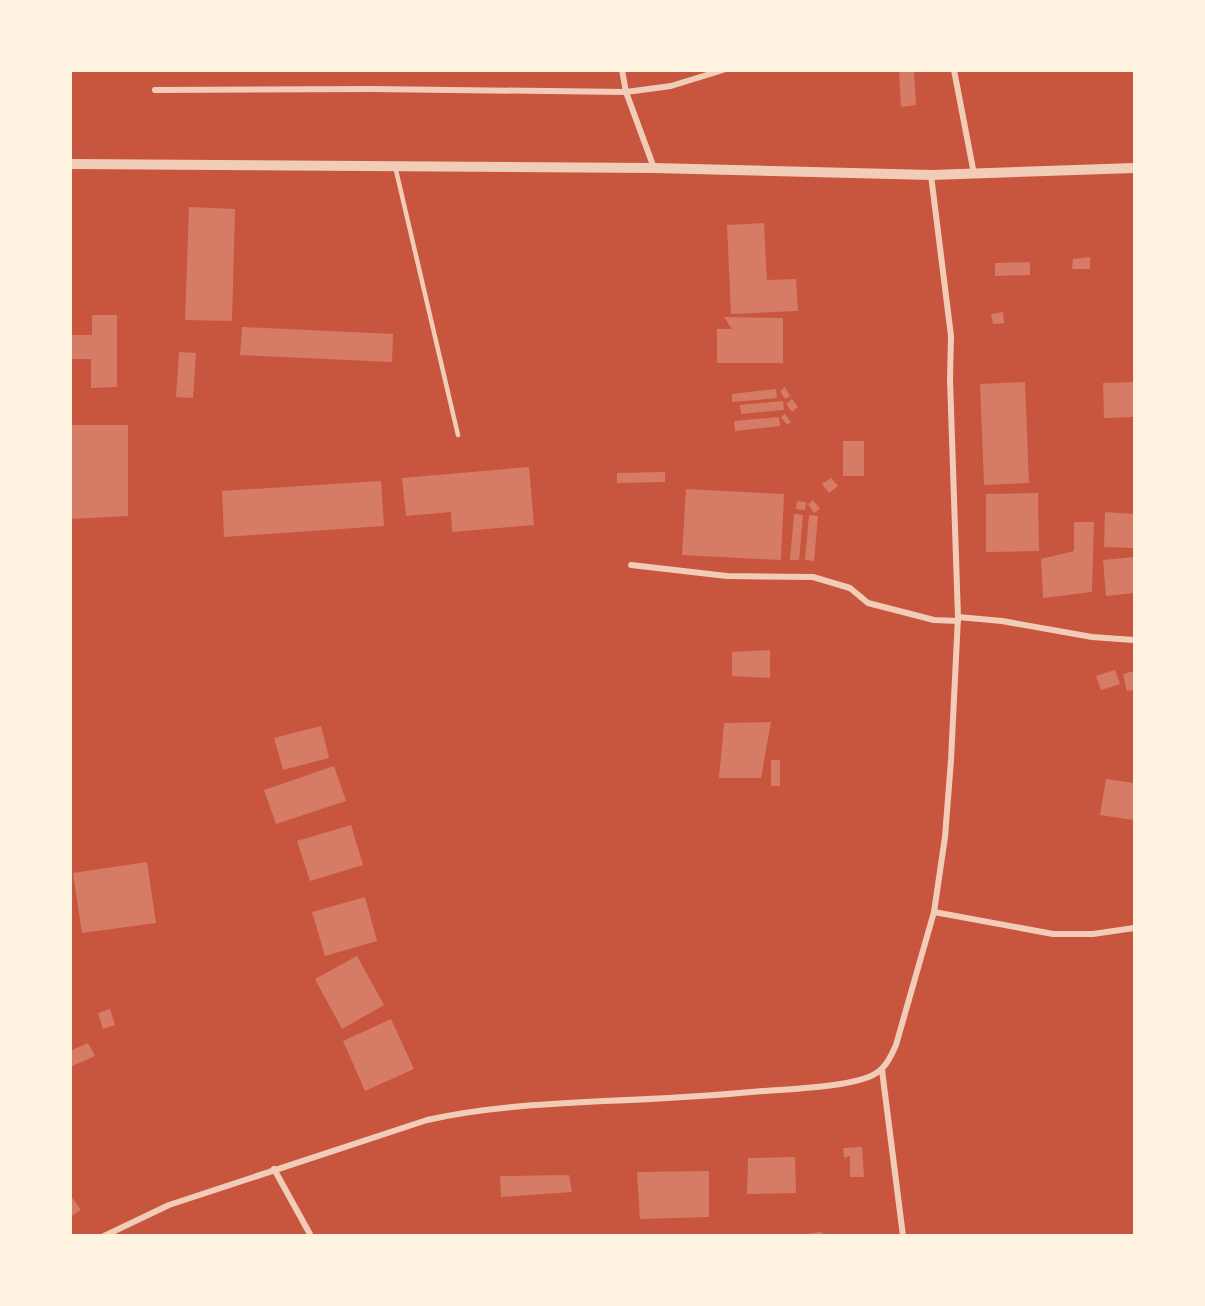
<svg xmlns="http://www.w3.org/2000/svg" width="1205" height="1306" viewBox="0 0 1205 1306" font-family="'DM Sans',sans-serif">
	<rect width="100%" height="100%" fill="#c8553d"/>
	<g fill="#d67c66">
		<polygon points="899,70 914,70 916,105 901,107"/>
		<polygon points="189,207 235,209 232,321 185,320"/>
		<polygon points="764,223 767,280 796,279 798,311 731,314 727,225"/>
		<polygon points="1090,257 1090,269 1072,269 1073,259"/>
		<polygon points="1030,262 1030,275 995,276 995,263"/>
		<polygon points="1003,312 1004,323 993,324 991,314"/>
		<polygon points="92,315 117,315 117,387 91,388 91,359 70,359 70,335 92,335"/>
		<polygon points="724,317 783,318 783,363 717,363 717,329 732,329"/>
		<polygon points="242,327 393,334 392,362 240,355"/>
		<polygon points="179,352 196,353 193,398 176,397"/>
		<polygon points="1025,382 1029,483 984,485 980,384"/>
		<polygon points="1134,382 1134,417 1104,418 1103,383"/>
		<polygon points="785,387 790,396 785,399 780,391"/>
		<polygon points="776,389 777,398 732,402 732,394"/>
		<polygon points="792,399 798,407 792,412 786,404"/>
		<polygon points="783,401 784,410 741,414 740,405"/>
		<polygon points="785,414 791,422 787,425 781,417"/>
		<polygon points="779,417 780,426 735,431 734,421"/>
		<polygon points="70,425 128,425 128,516 70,519"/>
		<rect x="843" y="441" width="21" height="35"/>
		<polygon points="529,467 534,525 452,532 451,512 406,516 402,478"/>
		<polygon points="665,472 665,482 617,483 617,473"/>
		<polygon points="831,478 838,486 829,493 822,484"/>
		<polygon points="381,481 384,526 224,537 222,491"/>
		<polygon points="686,489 784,494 781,560 682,555"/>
		<polygon points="1038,493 1039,551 986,552 986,494"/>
		<polygon points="813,500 820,509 814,513 808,504"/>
		<polygon points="797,501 806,502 805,510 796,509"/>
		<polygon points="1105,512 1134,514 1134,548 1104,547"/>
		<polygon points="794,514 803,515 799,560 790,560"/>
		<polygon points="809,515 818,516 814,561 805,560"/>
		<polygon points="1074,522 1094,522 1092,592 1043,598 1041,559 1074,551"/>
		<polygon points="1134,557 1134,593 1106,596 1103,560"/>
		<polygon points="770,650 770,678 732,676 732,652"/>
		<polygon points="1115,670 1120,684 1101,690 1096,676"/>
		<polygon points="1134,671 1134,690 1127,691 1123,674"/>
		<polygon points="771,722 761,778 719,778 724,723"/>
		<polygon points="321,726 329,758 283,770 274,738"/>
		<rect x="771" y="760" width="9" height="26"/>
		<polygon points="334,766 346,801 276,824 264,790"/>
		<polygon points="1106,779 1134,783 1133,820 1100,815"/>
		<polygon points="351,825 363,865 310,881 297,841"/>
		<polygon points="147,862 156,923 82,933 73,873"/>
		<polygon points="365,897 377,941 325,956 312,912"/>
		<polygon points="357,956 384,1005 342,1029 315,979"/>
		<polygon points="110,1009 115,1025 103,1029 98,1013"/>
		<polygon points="391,1019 414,1069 365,1091 343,1041"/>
		<polygon points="88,1043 95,1056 70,1067 70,1051"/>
		<polygon points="862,1147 864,1177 850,1177 850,1156 844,1158 843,1148"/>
		<polygon points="795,1157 796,1193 747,1194 748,1158"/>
		<polygon points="709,1171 709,1217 640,1219 637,1172"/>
		<polygon points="569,1175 572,1192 501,1197 500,1176"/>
		<polygon points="70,1195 81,1210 70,1217"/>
		<polygon points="822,1232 823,1236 804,1236 804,1234"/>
	</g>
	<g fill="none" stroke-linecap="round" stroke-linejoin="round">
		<polyline stroke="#f1ccb7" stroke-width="4.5" points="395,166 458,435"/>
		<g stroke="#f1ccb7" stroke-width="6">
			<polyline points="622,70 626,92 654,168"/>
			<polyline points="954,70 974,174"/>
			<polyline points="155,90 372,89 626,92 671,86 723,70"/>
			<polyline points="631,565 727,576 813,577 850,588 868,603 934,620 958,621"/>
			<polyline points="958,617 1002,621 1092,637 1134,640"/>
			<polyline points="934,912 1053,934 1093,934 1134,928"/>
			<polyline points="882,1070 903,1236"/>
			<polyline points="274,1169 311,1236"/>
			<path d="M 104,1236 L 169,1205 L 427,1120 C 485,1107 544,1104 604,1101 C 657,1099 710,1096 763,1091 C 792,1089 846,1087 871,1076 C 885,1070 890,1058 896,1045 L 934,912 L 945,837 L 951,760 L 958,617 L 950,379 L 951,336 L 931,175"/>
		</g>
		<polyline stroke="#f1ccb7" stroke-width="10" points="70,164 654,168 931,175 1134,168"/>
	</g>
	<rect width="1205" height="1306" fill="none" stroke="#fff3e0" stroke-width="144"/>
</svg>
